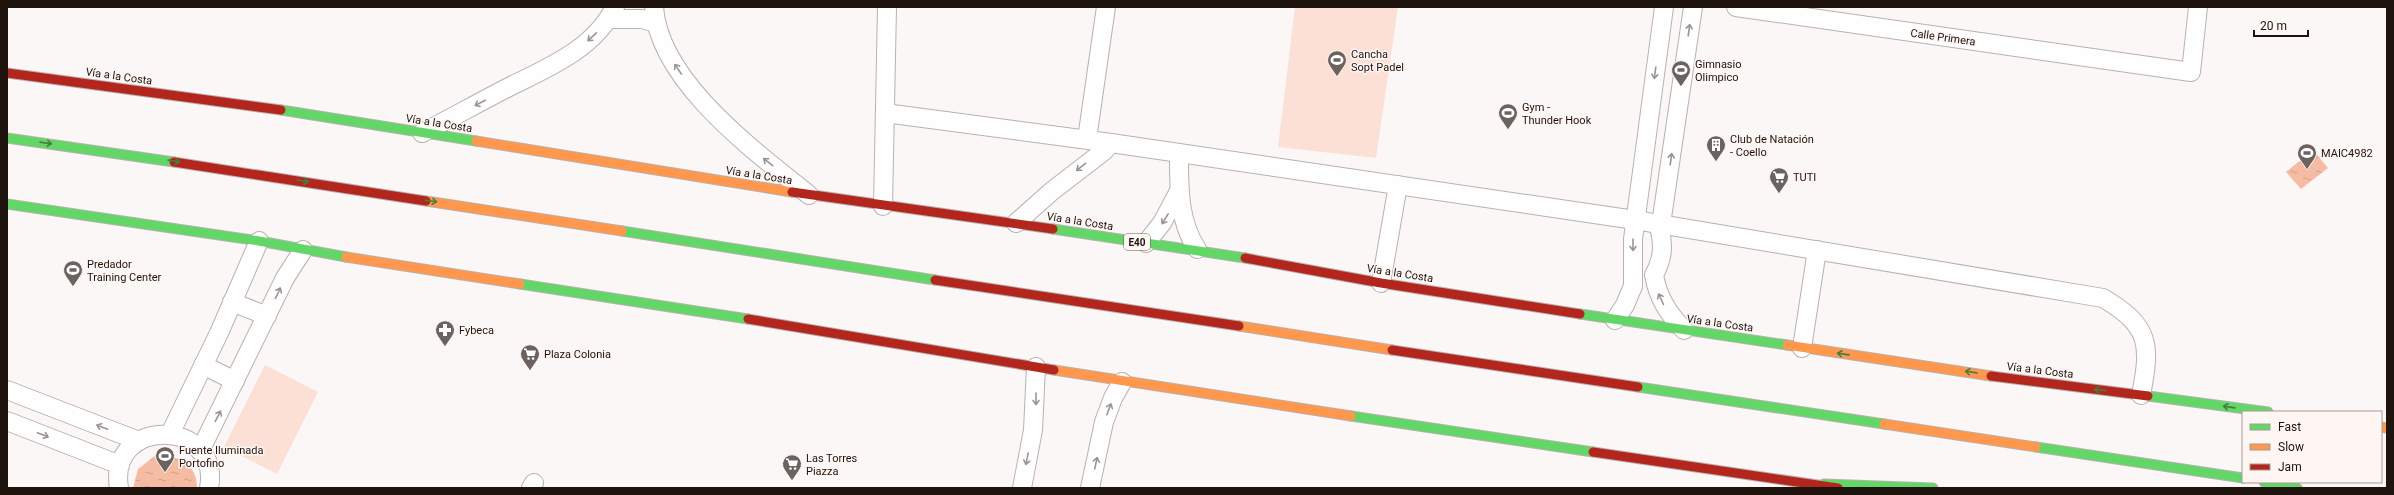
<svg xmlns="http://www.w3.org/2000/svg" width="2394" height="495" viewBox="0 0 2394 495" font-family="Roboto,sans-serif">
	<defs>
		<pattern id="water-ripples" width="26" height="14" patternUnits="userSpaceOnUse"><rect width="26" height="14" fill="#f6bba3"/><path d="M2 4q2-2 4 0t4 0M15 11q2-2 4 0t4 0" fill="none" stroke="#d2a08b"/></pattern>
	</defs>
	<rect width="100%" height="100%" fill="#fbf7f6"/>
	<g fill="#fde0d5">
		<polygon points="1295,7 1398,7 1376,158 1278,147"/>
		<polygon points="265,365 318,392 277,474 224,447"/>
	</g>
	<g fill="url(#water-ripples)">
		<polygon points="2313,150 2328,168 2301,189 2286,172"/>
		<path d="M 156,455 C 178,456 197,463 197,488 L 133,488 L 138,469 Z"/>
	</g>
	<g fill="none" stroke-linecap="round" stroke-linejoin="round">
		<defs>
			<g id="street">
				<path d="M 654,7 C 659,82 755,151 809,195"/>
				<polyline points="1736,7 2191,72 2198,7"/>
				<polyline points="609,19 642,19 656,23"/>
				<path d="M 885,113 L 1111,143 L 1635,220 L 2103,298 C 2150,326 2151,344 2141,395"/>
				<path d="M 422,133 C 451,118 480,102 509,87 C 549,67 594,49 615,7"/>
				<polyline points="1087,139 1106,7"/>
				<path d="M 1179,153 C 1179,185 1178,221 1197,249"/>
				<polyline points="883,206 887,7"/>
				<polyline points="1016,223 1052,191 1104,151 1111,143"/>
				<polyline points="1146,243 1162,223 1179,191"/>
				<polyline points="1381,283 1398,185"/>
				<polyline points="232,302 267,316"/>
				<polyline points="1615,320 1625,305 1633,286 1633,239 1664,7"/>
				<path d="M 1684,330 C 1668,313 1658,298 1654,275 C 1662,260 1664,248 1660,231 L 1693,7"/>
				<polyline points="1802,348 1817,250"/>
				<polyline points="203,365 235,381"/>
				<polyline points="7,390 139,441"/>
				<polyline points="7,421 120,465"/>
				<polyline points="170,434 219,333 259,241"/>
				<polyline points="200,451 285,278 303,250"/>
				<path d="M 119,488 C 107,416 222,418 209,488"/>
				<polyline points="531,488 534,483"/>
				<polyline points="1022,488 1033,430 1036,367"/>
				<polyline points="1090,488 1104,422 1113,398 1122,382"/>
			</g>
			<g id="fast">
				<polyline points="281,110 476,141"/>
				<polyline points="7,138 174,162"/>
				<polyline points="7,204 259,241 346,257"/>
				<polyline points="1053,229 1245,258"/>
				<polyline points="622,231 935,280"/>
				<polyline points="520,284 748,319"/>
				<polyline points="1580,314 1787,345"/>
				<polyline points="1638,387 1884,424"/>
				<polyline points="2148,396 2268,412"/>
				<polyline points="1351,416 1593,452"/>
				<polyline points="2036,447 2243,478"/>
				<polyline points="2264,482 2297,488"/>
				<polyline points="1824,484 1933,488"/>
			</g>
			<g id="slow">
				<polyline points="476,141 792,192"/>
				<polyline points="426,201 622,231"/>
				<polyline points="346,257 520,284"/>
				<polyline points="1239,326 1392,350"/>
				<polyline points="1787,345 1991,376"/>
				<polyline points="1054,370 1351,416"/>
				<polyline points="1884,424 2036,447"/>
				<polyline points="2381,427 2387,428"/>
			</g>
			<g id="jam">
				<polyline points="7,73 281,110"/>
				<polyline points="174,162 426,201"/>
				<polyline points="792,192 1053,229"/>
				<polyline points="1245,258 1381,283 1580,314"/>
				<polyline points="935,280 1239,326"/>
				<polyline points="748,319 1054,370"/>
				<polyline points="1392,350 1638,387"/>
				<polyline points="1991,376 2148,396"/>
				<polyline points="1593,452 1838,488"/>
			</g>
		</defs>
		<use href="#street" stroke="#b9b1ae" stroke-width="20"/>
		<use href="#fast" stroke="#b9b1ae" stroke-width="11"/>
		<use href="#slow" stroke="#b9b1ae" stroke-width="11"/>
		<use href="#jam" stroke="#b9b1ae" stroke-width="11"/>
		<use href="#street" stroke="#fefefe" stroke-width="18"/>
		<use href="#fast" stroke="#63d668" stroke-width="9"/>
		<use href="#slow" stroke="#ff974d" stroke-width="9"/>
		<use href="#jam" stroke="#b3261e" stroke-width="9"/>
	</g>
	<defs><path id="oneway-shaft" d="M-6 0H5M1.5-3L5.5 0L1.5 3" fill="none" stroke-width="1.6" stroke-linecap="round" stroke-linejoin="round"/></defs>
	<g stroke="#9a9492">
		<use href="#oneway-shaft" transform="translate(1689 30) rotate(-82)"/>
		<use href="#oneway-shaft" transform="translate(592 37) rotate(137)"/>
		<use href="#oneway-shaft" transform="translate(678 69) rotate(-124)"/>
		<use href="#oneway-shaft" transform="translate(1655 73) rotate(98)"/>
		<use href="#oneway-shaft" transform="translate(480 103) rotate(153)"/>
		<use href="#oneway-shaft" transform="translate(1671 159) rotate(-82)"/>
		<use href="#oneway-shaft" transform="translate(768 162) rotate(-142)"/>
		<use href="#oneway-shaft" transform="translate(1081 167) rotate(141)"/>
		<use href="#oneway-shaft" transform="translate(1165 219) rotate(122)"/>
		<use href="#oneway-shaft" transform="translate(1633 245) rotate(90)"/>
		<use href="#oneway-shaft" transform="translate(278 293) rotate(-64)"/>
		<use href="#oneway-shaft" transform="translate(1661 299) rotate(-114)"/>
		<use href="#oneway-shaft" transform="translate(1036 399) rotate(90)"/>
		<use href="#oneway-shaft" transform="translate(1109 409) rotate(-70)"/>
		<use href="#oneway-shaft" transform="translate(218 416) rotate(-63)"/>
		<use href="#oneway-shaft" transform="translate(102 427) rotate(-159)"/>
		<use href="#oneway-shaft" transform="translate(43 435) rotate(21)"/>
		<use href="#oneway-shaft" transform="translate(1027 459) rotate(101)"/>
		<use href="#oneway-shaft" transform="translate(1096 463) rotate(-78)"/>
	</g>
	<g stroke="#447e40">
		<use href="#oneway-shaft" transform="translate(46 143) rotate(8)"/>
		<use href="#oneway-shaft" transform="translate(174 161) rotate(8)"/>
		<use href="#oneway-shaft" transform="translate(303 181) rotate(9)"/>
		<use href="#oneway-shaft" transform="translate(431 201) rotate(9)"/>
		<use href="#oneway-shaft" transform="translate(1843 354) rotate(-172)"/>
		<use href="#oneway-shaft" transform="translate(1971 372) rotate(-172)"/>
		<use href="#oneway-shaft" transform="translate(2100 390) rotate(-173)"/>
		<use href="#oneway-shaft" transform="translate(2229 407) rotate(-172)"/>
	</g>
	<defs>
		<symbol id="stadium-pin" viewBox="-11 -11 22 30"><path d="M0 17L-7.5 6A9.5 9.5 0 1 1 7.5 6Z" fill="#6c635f" stroke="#fef6f3"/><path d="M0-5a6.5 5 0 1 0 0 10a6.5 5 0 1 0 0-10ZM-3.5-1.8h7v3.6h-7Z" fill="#fff"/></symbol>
		<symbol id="building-pin" viewBox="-11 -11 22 30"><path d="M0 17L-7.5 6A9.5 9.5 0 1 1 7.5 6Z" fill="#6c635f" stroke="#fef6f3"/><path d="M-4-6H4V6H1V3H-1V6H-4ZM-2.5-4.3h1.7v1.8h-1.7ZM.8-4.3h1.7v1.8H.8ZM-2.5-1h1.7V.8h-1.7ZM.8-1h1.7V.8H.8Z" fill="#fff"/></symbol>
		<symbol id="supermarket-pin" viewBox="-11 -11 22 30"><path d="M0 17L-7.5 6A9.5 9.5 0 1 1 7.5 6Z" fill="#6c635f" stroke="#fef6f3"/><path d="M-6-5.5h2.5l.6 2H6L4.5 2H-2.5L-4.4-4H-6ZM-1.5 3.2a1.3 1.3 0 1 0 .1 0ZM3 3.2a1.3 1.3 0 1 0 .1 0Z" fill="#fff"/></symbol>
		<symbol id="pharmacy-pin" viewBox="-11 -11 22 30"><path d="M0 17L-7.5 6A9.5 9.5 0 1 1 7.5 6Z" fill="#6c635f" stroke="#fef6f3"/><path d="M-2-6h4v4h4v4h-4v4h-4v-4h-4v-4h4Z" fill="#fff"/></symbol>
	</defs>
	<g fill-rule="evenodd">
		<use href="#stadium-pin" x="1326" y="49" width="22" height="30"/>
		<use href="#stadium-pin" x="1670" y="59" width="22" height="30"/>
		<use href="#stadium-pin" x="1497" y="102" width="22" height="30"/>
		<use href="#building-pin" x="1705" y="134" width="22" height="30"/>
		<use href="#stadium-pin" x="2296" y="142" width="22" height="30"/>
		<use href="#supermarket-pin" x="1768" y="166" width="22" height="30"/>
		<use href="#stadium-pin" x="62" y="259" width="22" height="30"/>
		<use href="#pharmacy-pin" x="434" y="319" width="22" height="30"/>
		<use href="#supermarket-pin" x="519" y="343" width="22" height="30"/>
		<use href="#stadium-pin" x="154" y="445" width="22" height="30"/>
		<use href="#supermarket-pin" x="781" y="453" width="22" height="30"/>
	</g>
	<g text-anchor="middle" stroke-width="3" stroke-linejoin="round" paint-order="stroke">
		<rect fill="#fef6f3" stroke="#625753" stroke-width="1" x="1124" y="234" width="26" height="16" rx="3"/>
		<g font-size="10" font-weight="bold" fill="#1f130e">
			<text x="1137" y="246">E40</text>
		</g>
		<g font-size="11" fill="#1f130e" stroke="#fef6f3">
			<text transform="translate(1943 37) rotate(8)" y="4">Calle Primera</text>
			<text transform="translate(119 76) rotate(8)" y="4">Vía a la Costa</text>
			<text transform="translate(439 123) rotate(9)" y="4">Vía a la Costa</text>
			<text transform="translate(759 175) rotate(9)" y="4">Vía a la Costa</text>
			<text transform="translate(1080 221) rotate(9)" y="4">Vía a la Costa</text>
			<text transform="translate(1400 273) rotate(9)" y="4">Vía a la Costa</text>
			<text transform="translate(1720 323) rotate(8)" y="4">Vía a la Costa</text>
			<text transform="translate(2040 370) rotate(7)" y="4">Vía a la Costa</text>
		</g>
		<g font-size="11" fill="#1f130e" stroke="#fef6f3" text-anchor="start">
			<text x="1351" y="58">Cancha<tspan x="1351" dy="13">Sopt Padel</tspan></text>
			<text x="1695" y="68">Gimnasio<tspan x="1695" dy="13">Olimpico</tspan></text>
			<text x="1522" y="111">Gym -<tspan x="1522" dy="13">Thunder Hook</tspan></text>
			<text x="1730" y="143">Club de Natación<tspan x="1730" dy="13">- Coello</tspan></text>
			<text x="2321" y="157">MAIC4982</text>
			<text x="1793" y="181">TUTI</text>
			<text x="87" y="268">Predador<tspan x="87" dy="13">Training Center</tspan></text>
			<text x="459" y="334">Fybeca</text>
			<text x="544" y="358">Plaza Colonia</text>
			<text x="179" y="454">Fuente Iluminada<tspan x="179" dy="13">Portofino</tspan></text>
			<text x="806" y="462">Las Torres<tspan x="806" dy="13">Piazza</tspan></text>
		</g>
	</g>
	<rect width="2394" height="495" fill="none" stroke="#1f130e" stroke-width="16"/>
	<rect x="2242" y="411" width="140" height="72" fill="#fef6f3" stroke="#a59b97"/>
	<rect x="2250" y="424" width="20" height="6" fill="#63d668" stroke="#a59b97"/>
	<text x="2278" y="431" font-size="12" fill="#1f130e">Fast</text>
	<rect x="2250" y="444" width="20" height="6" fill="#ff974d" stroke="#a59b97"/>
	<text x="2278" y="451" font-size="12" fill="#1f130e">Slow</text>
	<rect x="2250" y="464" width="20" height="6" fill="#b3261e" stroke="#a59b97"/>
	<text x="2278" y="471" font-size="12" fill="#1f130e">Jam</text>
	<path d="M2254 30v6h54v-6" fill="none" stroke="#1f130e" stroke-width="2"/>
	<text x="2260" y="30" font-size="12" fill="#1f130e" stroke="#fef6f3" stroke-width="3" paint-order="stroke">20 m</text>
</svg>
